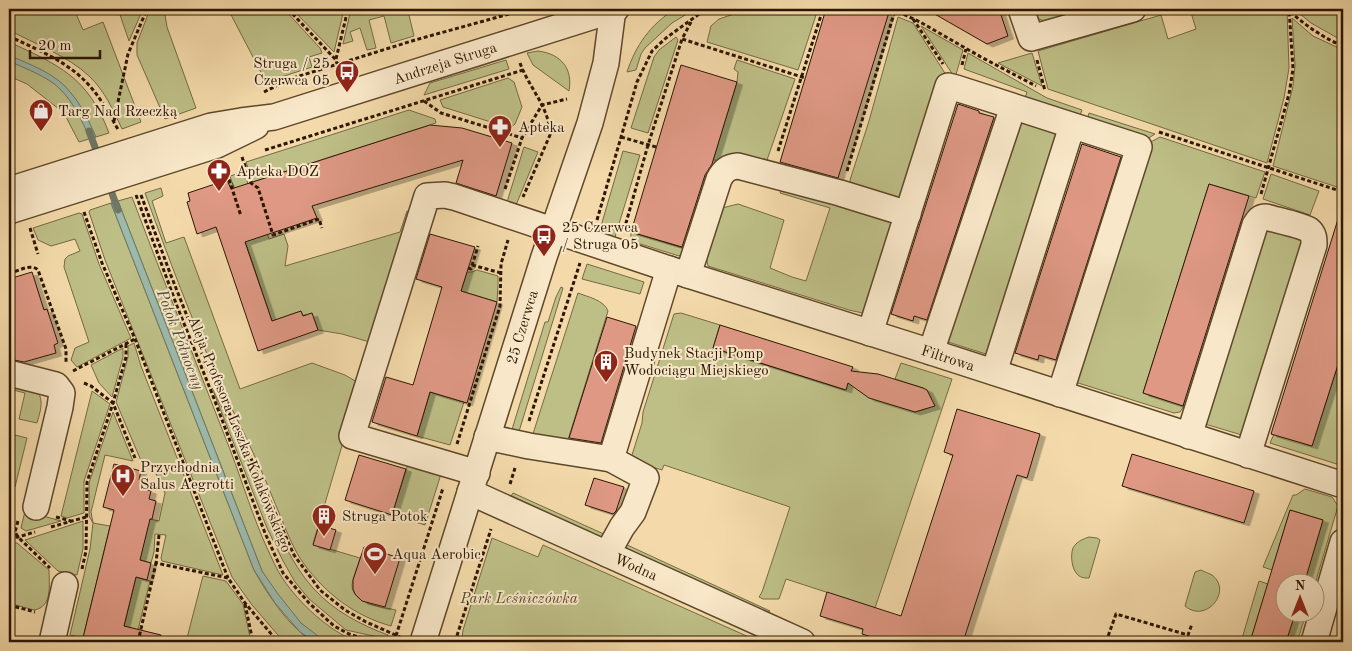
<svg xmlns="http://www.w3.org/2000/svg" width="1352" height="651" viewBox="0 0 1352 651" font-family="'Old Standard TT',serif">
	<defs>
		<filter id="shadow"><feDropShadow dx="5.5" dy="3" stdDeviation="0" flood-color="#0004"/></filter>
	</defs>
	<rect width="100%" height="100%" fill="#f4daaa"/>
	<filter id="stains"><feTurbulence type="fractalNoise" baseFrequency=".004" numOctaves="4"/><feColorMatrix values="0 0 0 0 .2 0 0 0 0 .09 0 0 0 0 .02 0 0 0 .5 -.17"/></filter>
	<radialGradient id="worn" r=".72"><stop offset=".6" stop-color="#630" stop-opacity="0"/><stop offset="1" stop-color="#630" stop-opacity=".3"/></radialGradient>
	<g fill="#bebf87" stroke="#756a44">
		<path d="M 9,9 L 74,9 L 83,30 L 103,22 L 141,122 L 122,129 C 113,110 105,91 89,76 C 68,56 35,44 9,30 Z"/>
		<polygon points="118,9 143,9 129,41"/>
		<polygon points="150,9 166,9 165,15 167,27 196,108 165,119 137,55 137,43"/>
		<polygon points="228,9 284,9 320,48 322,53 309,57 312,67 266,82"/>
		<polygon points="292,9 344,9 334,52"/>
		<polygon points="351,9 391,9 393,14 408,11 414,36 391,43 384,16 369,20 376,48 367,50 360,28 350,32 353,41 343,44"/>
		<path d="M 675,9 L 695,9 L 672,23 L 645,48 L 641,54 L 636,70 L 627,72 C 636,45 650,25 675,9 Z"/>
		<polygon points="749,9 818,9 798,70 707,42 711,26 719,19"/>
		<polygon points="1043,9 1091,9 1047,22 1039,19 1033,12"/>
		<polygon points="1190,9 1287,9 1289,68 1284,98 1267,163 1048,89 1038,51 1161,15 1168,39 1196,29"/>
		<polygon points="1294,9 1343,9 1343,41 1311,23"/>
		<polygon points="898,17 913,23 948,78 904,206 852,187 850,180 869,121"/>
		<polygon points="1292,18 1313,36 1343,50 1343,189 1273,166 1293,86 1295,65"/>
		<polygon points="921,26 963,50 955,78"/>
		<polygon points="676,37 678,40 648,133 631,128 654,57 659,50"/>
		<path d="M 9,42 C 59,65 88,77 109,133 L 79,142 L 64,113 L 27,84 L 9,76 Z"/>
		<path d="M 538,51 C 561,54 573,68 569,91 L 533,65 L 527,53 Z"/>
		<polygon points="968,53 1047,98 1082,110 1078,121 1023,104 1027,92 964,69"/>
		<polygon points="1032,53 1042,86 998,63"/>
		<polygon points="506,60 509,69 424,95 430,83"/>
		<polygon points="737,60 795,79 766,163 713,160 737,82 738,72 734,69"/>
		<polygon points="508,78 514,82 522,107 515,124 510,128 443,107 440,100"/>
		<polygon points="409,110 435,119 436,123 253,182 246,162"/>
		<polygon points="1089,113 1155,134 1144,141 1086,124"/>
		<polygon points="1020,119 1058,128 989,355 948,342 947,336"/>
		<polygon points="1160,137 1265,172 1256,198 1209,184 1143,393 1184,406 1180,412 1174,413 1075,382 1147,144"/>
		<polygon points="524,147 538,152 516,205 507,202"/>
		<polygon points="623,151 640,155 615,237 606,235 601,226"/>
		<polygon points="244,172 248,184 253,190 269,239 284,234 288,246 285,266 400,232 407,211 416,213 373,343 342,334 318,330 312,313 303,316 301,311 272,321 238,220 244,218 230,176"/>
		<polygon points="1271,174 1319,191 1310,215 1263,199"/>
		<polygon points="784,184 898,218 867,314 849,310 708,266 706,256 722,208 738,204 784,220 770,268 792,277 806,281 830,208 780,193"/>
		<path d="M 161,188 L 163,196 L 152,201 L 166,243 L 184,237 L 240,389 L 312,363 L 345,375 L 357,382 L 359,388 L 313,544 L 360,558 C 358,566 353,576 352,585 C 352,604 382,607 396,610 L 391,626 C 355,616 326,594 304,564 C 294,550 288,535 282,520 C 273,499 265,478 255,457 C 244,432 231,408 219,382 C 192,320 168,257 145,193 Z"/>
		<path d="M 132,197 C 164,282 198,367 231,452 C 243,484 253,517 267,548 C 272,558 276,569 283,579 C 300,604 328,630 357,642 C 349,642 332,644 325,642 C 322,640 318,637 315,635 C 293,619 276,595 262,571 L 118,201 Z"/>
		<path d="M 111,203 L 254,570 C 265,590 282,616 299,631 C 303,635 309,639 315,642 L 284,642 L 252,605 L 232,577 L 105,260 L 89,212 L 90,210 Z"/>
		<polygon points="79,213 82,214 99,264 131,338 77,367 71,360 75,348 89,342 64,267 65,259 68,256 80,251 75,239 51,246 38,240 33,228"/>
		<polygon points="1264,228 1304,239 1245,436 1205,424"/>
		<polygon points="631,232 686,249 679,256 631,241"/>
		<polygon points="587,264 644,282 640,294 582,279"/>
		<polygon points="477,270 498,276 498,284 497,302 461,291 467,272 472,272"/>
		<polygon points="561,287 563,288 517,438 510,436 545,322 548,322 556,297"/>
		<path d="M 578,293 C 588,297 604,300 608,311 L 567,443 L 531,440 Z"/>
		<path d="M 681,313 L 720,325 L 713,348 L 845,390 L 849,380 L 915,412 L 925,409 L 928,406 C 929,398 931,392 923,388 L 895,379 L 901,363 L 952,379 L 875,608 L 786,579 L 779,599 L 763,599 L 759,597 L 762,592 L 790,507 L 664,465 L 662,470 L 639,463 L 632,455 L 642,423 L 643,412 L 674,314 Z"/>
		<polygon points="134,343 141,366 223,575 162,561 161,558 166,535 155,534 154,552 151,563 140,560 145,518 159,521 165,493 152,465 142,463 116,402 128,357 128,346"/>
		<polygon points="123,348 123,357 112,397 99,383 91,365"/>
		<polygon points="1343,349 1343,466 1270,443 1274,434 1312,446"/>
		<path d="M 9,382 L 38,392 C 44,402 40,412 37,423 L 19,419 L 25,393 L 9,389 Z"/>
		<path d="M 212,388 C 224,412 237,436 248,460 C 268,502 282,554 314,589 C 334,611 361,625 388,635 L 387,639 L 346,630 L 309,599 L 295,582 L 283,561 L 267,528 Z"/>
		<polygon points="92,391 110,404 84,481 84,513 67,518 61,516"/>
		<polygon points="430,392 464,402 450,445 417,436"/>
		<polygon points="113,412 133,461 105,455 91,512 93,523 110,526 83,638 70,635 90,549 93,523 89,516 89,483"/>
		<polygon points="15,435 27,438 15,487 9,485 9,459"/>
		<polygon points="408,464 441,474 425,525 392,515"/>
		<polygon points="1305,489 1332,497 1338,506 1315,584 1304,583 1323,520 1290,510 1272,570 1263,567 1293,495 1296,495"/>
		<polygon points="513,493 606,535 603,538 511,496"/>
		<polygon points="25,511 61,521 26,531 21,528"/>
		<polygon points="83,521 83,549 77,575 58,571 25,540"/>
		<path d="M 1089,537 L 1097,538 L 1100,540 L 1089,578 C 1085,578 1081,578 1078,575 C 1072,570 1070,556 1073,548 C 1076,542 1083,539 1089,537 Z"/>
		<polygon points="492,538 538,557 543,545 760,642 463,642 462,638 463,630"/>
		<path d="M 9,543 L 17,543 L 49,570 C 49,584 53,607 34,610 L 9,603 Z"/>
		<polygon points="625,544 770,611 764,612 628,550"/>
		<path d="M 1201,570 C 1204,572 1209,573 1212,575 C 1233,591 1206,624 1185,606 L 1195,572 Z"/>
		<polygon points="203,576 226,581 243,604 251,642 186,642"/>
		<polygon points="136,577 150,581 138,630 124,626"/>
		<polygon points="1259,581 1268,584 1250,642 1241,642"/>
		<polygon points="1295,614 1306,614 1297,642 1286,642"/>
	</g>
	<g fill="#9cbaac" stroke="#6f7867">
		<path d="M 9,55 C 30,65 56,73 71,93 C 82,106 89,121 96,137 L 90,139 C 82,121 74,103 60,89 C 47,76 26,69 9,61 Z"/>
		<polygon points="118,201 262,571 278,594 301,623 326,642 315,642 300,632 275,603 254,570 111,203"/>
	</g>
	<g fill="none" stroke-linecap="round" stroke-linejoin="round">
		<g stroke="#6f7867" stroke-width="7">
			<polyline points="89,131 99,158"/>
			<polyline points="109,185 118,210"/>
		</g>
	</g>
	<g fill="#de9884" stroke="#2c1600" filter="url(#shadow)">
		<polygon points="826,9 890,9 838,178 780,162"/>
		<polygon points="926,9 999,9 1008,36 987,44"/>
		<polygon points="681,65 737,82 712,164 705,175 682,247 631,232"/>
		<polygon points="958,104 979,111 979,113 994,117 927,320 914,316 913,321 891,314"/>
		<polygon points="430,125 462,128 512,143 496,196 456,183 463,160 312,206 317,218 245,242 272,321 301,311 303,316 312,313 318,330 258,351 216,227 197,234 187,202 190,201 188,193 227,180 231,189"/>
		<polygon points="1082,144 1121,157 1056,360 1039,355 1038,360 1015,353"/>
		<polygon points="1209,184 1249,196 1183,406 1143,393"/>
		<polygon points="1339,216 1343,216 1343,349 1312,446 1271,434"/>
		<polygon points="430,234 475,247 461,291 497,302 467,403 430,392 417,436 372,422 386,377 413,385 442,287 416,279"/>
		<polygon points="32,272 44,310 47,309 58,343 54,345 56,353 24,362 9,359 9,279"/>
		<polygon points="607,317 636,326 601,443 569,438"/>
		<polygon points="720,325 853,367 851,371 878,374 923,388 927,390 935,406 915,412 869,398 848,383 846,390 713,348"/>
		<polygon points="957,409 1040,434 1027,478 1017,475 963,642 888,642 862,634 863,629 820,616 827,592 901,616 953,455 944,452"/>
		<polygon points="1132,454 1254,491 1244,523 1122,486"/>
		<polygon points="359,455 406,469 392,515 345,500"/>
		<polygon points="114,464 141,471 139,480 146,481 144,489 151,491 149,499 156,501 152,519 150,519 140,560 151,563 147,580 136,577 124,626 161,635 160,642 82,642 114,510 103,507"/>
		<polygon points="594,478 624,487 616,511 613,514 585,505"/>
		<polygon points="1290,510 1323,520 1304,584 1284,584 1284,614 1295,614 1286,642 1250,642"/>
		<polygon points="319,525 336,530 330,550 313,545"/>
		<polygon points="364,547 400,558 385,607 362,601 355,594 353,589 353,580"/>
	</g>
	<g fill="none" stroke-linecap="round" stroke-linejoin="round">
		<defs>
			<g id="minor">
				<polyline points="1021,9 1031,38 1133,9"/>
				<polyline points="9,190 211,126 241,121 274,117 616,9"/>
				<polyline points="9,211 217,145 256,126"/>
				<path d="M 688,275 L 719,179 C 724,170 728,167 738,166 L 840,193 L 908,214"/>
				<polyline points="870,333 948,86 956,88 1139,147 1060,394"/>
				<polyline points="931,352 1013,107"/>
				<polyline points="994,372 1072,126"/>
				<polyline points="9,373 56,385 62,393 60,407 36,507"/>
				<path d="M 1189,436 L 1255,225 C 1258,220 1260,217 1266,217 C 1276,220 1302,225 1309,230 C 1314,234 1314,239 1314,245 L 1248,455"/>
				<polyline points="487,437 529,446 611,459 646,478 633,512 622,527 607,554"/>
				<polyline points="611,459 669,269"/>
				<polyline points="477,473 352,436 427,196 445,195 454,197 669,269 931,352 1343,485"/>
				<polyline points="470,492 802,642"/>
				<polyline points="52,642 65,585"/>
				<polyline points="423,642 544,257 590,123 606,63 613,9"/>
				<polyline points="1314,642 1343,542"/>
			</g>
		</defs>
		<use href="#minor" stroke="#5e472a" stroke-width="28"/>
		<g stroke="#2c1600" stroke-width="3" stroke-dasharray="4 2.5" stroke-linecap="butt">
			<polyline points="288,9 336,60 337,64"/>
			<polyline points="892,9 920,22 981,57 1036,86"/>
			<path d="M 1290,12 C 1307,26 1323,38 1343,46"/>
			<polyline points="913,19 943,64"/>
			<polyline points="691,22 682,39 805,78"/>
			<path d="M 9,36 C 35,49 65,60 86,82 C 100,96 109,114 119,131"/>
			<polyline points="336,59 348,9"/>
			<polyline points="1037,60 1045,91"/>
			<path d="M 520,63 C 529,88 550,108 550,135 L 523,197"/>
			<polyline points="962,65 966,49"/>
			<polyline points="264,92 290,79 415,40 527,9"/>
			<polyline points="424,101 441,113 522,138"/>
			<polyline points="114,121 128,54 147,9"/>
			<polyline points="1159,132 1343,192"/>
			<polyline points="621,137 656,147"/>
			<polyline points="265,150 523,70"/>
			<polyline points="778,151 823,9"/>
			<polyline points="242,157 251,183 258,188 273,235 319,219 322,228"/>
			<polyline points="225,167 241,216"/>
			<polyline points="847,171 895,10"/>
			<polyline points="505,189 522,138 542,105 567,99"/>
			<polyline points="1261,194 1289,94 1293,69 1289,9"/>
			<polyline points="136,195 177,306 213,396 265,533 283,573 309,603 334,626 349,634 376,642"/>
			<polyline points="141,195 170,273 210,374 249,454 294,555 320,590 345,610 366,622 400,637"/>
			<polyline points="84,212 102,263 135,339 228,578"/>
			<polyline points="597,220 637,82 652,51 666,38 706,9"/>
			<polyline points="30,228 38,254"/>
			<polyline points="624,230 648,145 682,39"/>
			<polyline points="472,265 501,273"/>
			<polyline points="468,268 471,269 478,246"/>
			<path d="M 9,274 C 18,271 31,263 38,270 L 66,349 L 66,364"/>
			<polyline points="73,371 135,339"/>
			<polyline points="84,383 91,386 113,403 135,458"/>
			<polyline points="529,421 580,263"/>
			<polyline points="457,444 500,306 501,264 508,240"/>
			<polyline points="510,484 515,468"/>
			<polyline points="56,517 71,521"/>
			<polyline points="18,521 15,532 18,537 50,568"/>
			<polyline points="51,527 86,517"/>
			<polyline points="159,535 156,563 228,578 245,603 278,642"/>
			<polyline points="9,538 18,537 35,532"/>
			<polyline points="82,569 86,551 87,482 113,403 126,357 126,343"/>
			<polyline points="245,604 253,642"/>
			<polyline points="9,605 35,612"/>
			<polyline points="1016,641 1020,642"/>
			<polyline points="138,642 156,563"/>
			<polyline points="394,642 443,488"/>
			<polyline points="455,642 491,529"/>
			<polyline points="1106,642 1116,614 1188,635 1192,624"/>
		</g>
		<use href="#minor" stroke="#f8e7c8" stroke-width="25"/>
	</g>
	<defs>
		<symbol id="bus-pin" viewBox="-11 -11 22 30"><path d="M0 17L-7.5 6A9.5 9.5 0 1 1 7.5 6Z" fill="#8f2418" stroke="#f8e7c8"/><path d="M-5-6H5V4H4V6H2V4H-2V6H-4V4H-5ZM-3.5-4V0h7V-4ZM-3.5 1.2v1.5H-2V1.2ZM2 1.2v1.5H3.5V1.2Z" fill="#fff"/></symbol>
		<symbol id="shop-pin" viewBox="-11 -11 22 30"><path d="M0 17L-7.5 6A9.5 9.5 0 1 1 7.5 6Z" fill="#8f2418" stroke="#f8e7c8"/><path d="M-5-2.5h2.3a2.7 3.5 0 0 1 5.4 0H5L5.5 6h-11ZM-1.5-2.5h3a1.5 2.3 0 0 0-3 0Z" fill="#fff"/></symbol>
		<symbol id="pharmacy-pin" viewBox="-11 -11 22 30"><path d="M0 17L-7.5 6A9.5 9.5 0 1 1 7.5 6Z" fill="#8f2418" stroke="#f8e7c8"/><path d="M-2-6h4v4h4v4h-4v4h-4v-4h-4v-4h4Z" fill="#fff"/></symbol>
		<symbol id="building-pin" viewBox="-11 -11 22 30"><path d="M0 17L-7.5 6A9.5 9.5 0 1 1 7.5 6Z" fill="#8f2418" stroke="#f8e7c8"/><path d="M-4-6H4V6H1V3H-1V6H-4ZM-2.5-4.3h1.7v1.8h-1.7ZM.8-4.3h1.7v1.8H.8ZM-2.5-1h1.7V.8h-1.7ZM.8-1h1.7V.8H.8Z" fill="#fff"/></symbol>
		<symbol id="hospital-pin" viewBox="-11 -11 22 30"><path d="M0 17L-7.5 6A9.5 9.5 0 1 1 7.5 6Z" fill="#8f2418" stroke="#f8e7c8"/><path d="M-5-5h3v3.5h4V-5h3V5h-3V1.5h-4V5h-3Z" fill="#fff"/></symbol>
		<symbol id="stadium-pin" viewBox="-11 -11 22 30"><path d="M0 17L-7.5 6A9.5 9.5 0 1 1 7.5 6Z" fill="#8f2418" stroke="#f8e7c8"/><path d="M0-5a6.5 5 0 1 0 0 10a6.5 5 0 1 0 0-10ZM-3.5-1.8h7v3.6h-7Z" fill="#fff"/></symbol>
	</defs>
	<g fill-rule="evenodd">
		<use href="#bus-pin" x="333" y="58" width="28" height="38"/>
		<use href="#shop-pin" x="27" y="97" width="28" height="38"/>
		<use href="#pharmacy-pin" x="486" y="113" width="28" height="38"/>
		<use href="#pharmacy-pin" x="205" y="157" width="28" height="38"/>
		<use href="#bus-pin" x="530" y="222" width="28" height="38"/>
		<use href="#building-pin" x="592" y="348" width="28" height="38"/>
		<use href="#hospital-pin" x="109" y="462" width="28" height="38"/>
		<use href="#building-pin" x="310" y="502" width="28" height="38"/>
		<use href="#stadium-pin" x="361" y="540" width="28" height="38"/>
	</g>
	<g text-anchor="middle" stroke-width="4" stroke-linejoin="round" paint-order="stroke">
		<g font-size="15" fill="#2c1600" stroke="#f8e7c8" text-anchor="start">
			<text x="330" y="68" text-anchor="end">Struga / 25<tspan x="330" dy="17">Czerwca 05</tspan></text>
			<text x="58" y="116">Targ Nad Rzeczką</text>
			<text x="518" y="132">Apteka</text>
			<text x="236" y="176">Apteka DOZ</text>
			<text x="562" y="232">25 Czerwca<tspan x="562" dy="17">/ Struga 05</tspan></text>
			<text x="624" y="358">Budynek Stacji Pomp<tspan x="624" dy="17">Wodociągu Miejskiego</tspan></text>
			<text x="140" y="472">Przychodnia<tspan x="140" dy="17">Salus Aegrotti</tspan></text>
			<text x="342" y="521">Struga Potok</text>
			<text x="392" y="559">Aqua Aerobic</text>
		</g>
		<g font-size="15" fill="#2c1600" stroke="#f8e7c8">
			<text transform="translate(445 63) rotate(-18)" y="5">Andrzeja Struga</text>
			<text transform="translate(522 327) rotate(-73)" y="5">25 Czerwca</text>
			<text transform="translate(948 358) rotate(18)" y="5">Filtrowa</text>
			<text transform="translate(240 434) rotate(68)" y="5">Aleja Profesora Leszka Kołakowskiego</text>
			<text transform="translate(636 567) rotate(24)" y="5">Wodna</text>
		</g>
		<g font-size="15" font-style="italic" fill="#584928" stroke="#f8e7c8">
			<text x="519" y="603">Park Leśniczówka</text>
		</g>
		<g font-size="16" font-style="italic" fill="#534f3c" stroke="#f8e7c8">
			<text transform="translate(181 339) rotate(69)" y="6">Potok Północny</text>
		</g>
	</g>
	<rect width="1352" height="651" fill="none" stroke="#f4daaa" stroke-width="30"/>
	<rect x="10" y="10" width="1332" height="631" fill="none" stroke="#2c1600" stroke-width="2.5"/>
	<rect x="15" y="15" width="1322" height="621" fill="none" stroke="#2c1600"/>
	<g transform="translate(1300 598)"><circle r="24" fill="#f8e7c8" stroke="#a69378"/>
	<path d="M0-4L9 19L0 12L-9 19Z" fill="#8f2418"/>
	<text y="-8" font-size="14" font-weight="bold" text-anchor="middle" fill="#2c1600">N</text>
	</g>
	<path d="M30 50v8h70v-8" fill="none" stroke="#2c1600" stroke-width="2.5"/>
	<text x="38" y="50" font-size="15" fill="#2c1600" stroke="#f8e7c8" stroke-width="4" paint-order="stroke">20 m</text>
	<rect width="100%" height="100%" filter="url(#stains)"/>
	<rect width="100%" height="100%" fill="url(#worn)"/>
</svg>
